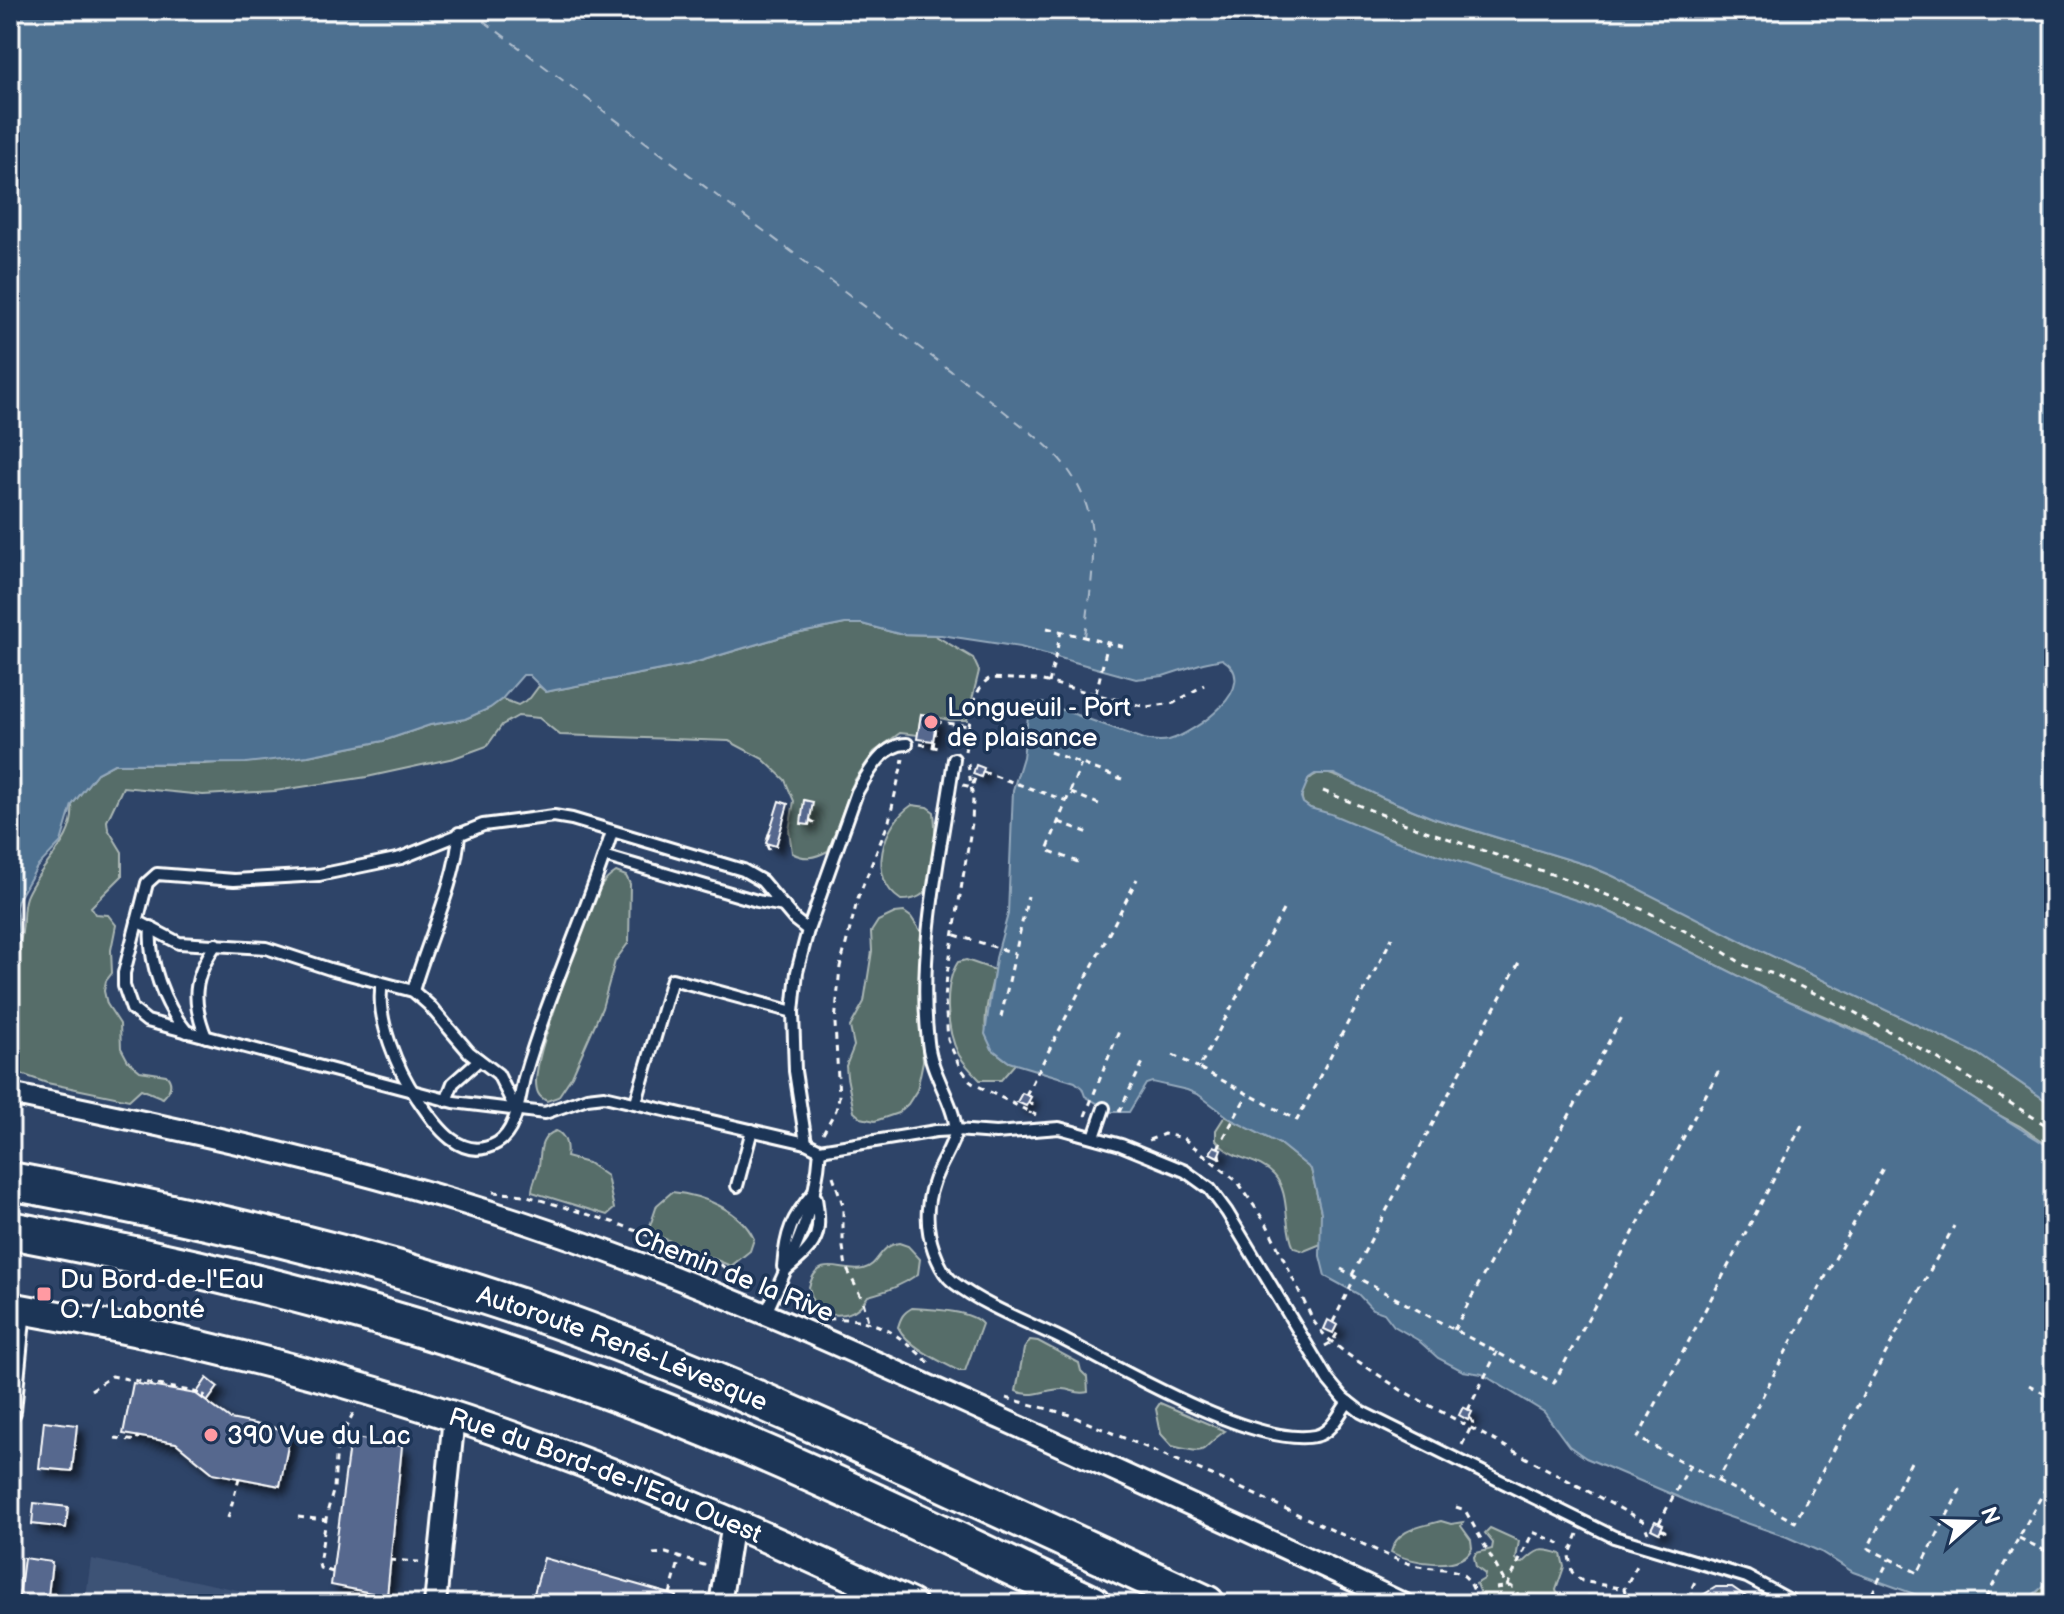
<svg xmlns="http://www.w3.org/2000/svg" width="2064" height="1614" viewBox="0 0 2064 1614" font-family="'Balsamiq Sans',sans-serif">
	<defs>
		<filter id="shadow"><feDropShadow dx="7" dy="7" stdDeviation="4" flood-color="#0009"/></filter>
	</defs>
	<rect width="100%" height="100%" fill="#2e4468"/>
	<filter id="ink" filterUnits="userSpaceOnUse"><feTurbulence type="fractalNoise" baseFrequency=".0125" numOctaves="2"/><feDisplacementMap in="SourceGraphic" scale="16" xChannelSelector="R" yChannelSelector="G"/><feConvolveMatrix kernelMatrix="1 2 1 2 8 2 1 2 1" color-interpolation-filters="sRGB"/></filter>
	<g filter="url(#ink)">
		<polygon fill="#3e5276" points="91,1559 304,1604 85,1604"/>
		<g fill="#566d69" stroke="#aab6b4" stroke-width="2">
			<path d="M 845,624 L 862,624 L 899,634 L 934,635 L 973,658 L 979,671 L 967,720 L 949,720 L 921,714 L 918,735 L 900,733 L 874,752 L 854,781 L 828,851 C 814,858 805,860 792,853 L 789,830 L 794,801 L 785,780 L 763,759 L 729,741 L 560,735 L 539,718 L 518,716 L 502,725 L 487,746 L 454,758 L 367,777 L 275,791 L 203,795 L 123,787 L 107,821 L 108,829 L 122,852 L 122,876 L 91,907 L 95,914 L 108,915 L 116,925 L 111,950 L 112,973 L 106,981 L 104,991 L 107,1004 L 120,1024 L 121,1048 L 128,1061 L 140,1071 L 166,1075 C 174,1083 170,1091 163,1098 L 141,1089 L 129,1100 L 47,1083 L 10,1070 L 10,956 C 13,951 18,946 20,941 C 25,927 21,911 26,897 C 39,864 76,843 72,805 L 97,773 L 114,764 L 204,764 L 308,756 L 383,741 L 430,725 L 465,719 L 490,708 L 502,699 L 518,705 L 530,698 L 539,686 L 546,692 L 555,690 L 687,665 L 781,637 Z"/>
			<path d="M 1323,772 L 1353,782 L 1381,797 L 1433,818 L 1587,865 L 1644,889 L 1747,944 L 1978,1054 L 2054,1106 L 2054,1150 L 2020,1126 L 1991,1111 L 1950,1083 L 1864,1033 L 1789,1001 L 1627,920 L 1603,909 L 1428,853 L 1310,808 L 1303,803 C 1298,788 1309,775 1323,772 Z"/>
			<path d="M 912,805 L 927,807 L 934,812 C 936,833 937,873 925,891 C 920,899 909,900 901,900 C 866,878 883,824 912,805 Z"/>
			<path d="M 616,872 L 626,876 L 630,884 L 629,942 L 615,961 L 602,1008 L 572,1076 L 558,1097 L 547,1101 C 538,1097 536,1091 536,1081 C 538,1052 551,1023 559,996 C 571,960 580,917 602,885 C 606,879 610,876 616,872 Z"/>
			<polygon points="904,912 911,917 921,932 919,1002 923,1061 917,1090 908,1104 898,1113 875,1121 861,1118 854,1112 847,1077 846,1066 854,1046 850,1027 864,1002 872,951 871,932 878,921 895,913"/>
			<path d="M 966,960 L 995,970 C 987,1007 971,1046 1015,1064 L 1001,1080 L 980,1080 C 972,1072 965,1065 959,1055 C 946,1031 943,985 958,962 Z"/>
			<path d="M 1225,1116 L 1280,1144 L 1311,1169 L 1321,1212 L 1321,1244 L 1304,1251 L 1294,1248 C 1283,1227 1291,1193 1274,1175 C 1257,1157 1231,1161 1216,1140 L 1216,1130 Z"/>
			<path d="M 556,1131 C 566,1135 568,1147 566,1157 L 588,1163 L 607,1176 L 614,1209 L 607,1215 L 532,1192 C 532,1182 538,1175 539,1166 C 541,1151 539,1137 556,1131 Z"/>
			<path d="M 672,1192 C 702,1195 741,1210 754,1239 L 750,1251 L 731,1266 L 648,1232 L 657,1205 Z"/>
			<path d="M 899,1243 L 908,1246 L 920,1259 L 918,1274 C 901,1286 887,1291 868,1296 C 857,1315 843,1317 822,1313 L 813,1303 L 809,1287 C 818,1252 843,1274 863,1269 C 880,1265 878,1246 899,1243 Z"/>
			<path d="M 912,1308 C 930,1309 972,1310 982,1324 L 965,1371 L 959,1371 C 941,1362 907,1346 898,1327 C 901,1317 903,1313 912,1308 Z"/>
			<path d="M 1030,1340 L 1038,1341 L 1079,1363 L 1081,1371 L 1087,1377 L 1088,1392 C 1076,1395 1072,1389 1062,1389 C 1045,1389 1032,1399 1016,1391 L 1024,1349 Z"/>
			<path d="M 1160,1403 L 1225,1431 C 1197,1450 1212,1456 1172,1446 L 1161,1434 L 1156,1409 Z"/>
			<path d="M 1441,1521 L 1451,1524 L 1463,1522 L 1461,1526 L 1471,1540 L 1472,1548 C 1461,1572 1410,1563 1391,1552 C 1397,1528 1421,1527 1441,1521 Z"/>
			<path d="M 1490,1528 L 1519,1541 L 1516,1559 L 1520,1563 L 1523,1563 C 1537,1549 1541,1547 1561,1554 L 1564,1567 L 1556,1590 L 1557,1593 L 1579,1603 L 1588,1595 L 1595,1596 L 1596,1604 L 1490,1604 L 1481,1596 L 1476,1584 L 1484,1579 L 1485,1574 L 1476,1567 L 1474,1557 L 1476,1553 L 1492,1549 L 1493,1543 L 1485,1533 Z"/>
			<path d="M 2054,1563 L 2054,1604 L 2022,1604 C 2036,1594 2051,1582 2054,1563 Z"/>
		</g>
		<path fill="#4d6f90" stroke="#94a9bc" stroke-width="2" d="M 10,10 L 2054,10 L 2054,1106 L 1978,1054 L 1747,944 L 1613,876 L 1587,865 L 1433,818 L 1381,797 L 1334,774 L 1315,774 L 1309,778 L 1301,797 L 1303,803 L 1310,808 L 1331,814 L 1393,840 L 1603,909 L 1627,920 L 1789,1001 L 1893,1048 L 2054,1150 L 2054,1563 L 2046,1584 L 2022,1604 L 1942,1604 L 1853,1572 L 1821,1552 L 1787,1537 L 1709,1510 L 1586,1458 L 1569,1446 L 1544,1412 L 1482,1374 L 1463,1371 L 1438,1358 L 1418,1340 L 1394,1326 L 1384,1313 L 1372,1309 L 1358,1294 L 1325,1276 L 1320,1256 L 1321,1212 L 1311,1169 L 1280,1144 L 1232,1120 L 1199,1095 L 1187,1090 L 1152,1082 L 1146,1084 L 1129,1112 L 1112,1112 L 1085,1096 L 1082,1088 L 1075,1082 L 1009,1062 L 992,1049 L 985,1034 L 996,958 L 1008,914 L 1013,790 L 1023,757 L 1029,708 L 1037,703 L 1043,703 L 1144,739 C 1153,741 1160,742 1169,740 C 1193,734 1265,685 1222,659 L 1203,663 L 1163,676 L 1136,679 L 1020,647 L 941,635 L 899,634 L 862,624 L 845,624 L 781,637 L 687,665 L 555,690 L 546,692 L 529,675 L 523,675 L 502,699 L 490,708 L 465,719 L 430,725 L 383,741 L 308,756 L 246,763 L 114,764 L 97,773 L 72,805 L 61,842 L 37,867 L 18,900 L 16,907 L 20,942 L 10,956 Z"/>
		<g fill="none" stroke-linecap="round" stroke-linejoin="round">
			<path stroke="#afbecd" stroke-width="2" stroke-dasharray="10 8" stroke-linecap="butt" d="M 469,10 L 995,404 C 1015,421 1039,437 1057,456 C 1108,513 1092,568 1085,637"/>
		</g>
		<g fill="#56678e" stroke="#fff" stroke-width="2" filter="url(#shadow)">
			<polygon points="921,714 937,717 933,741 917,739"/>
			<polygon points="976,765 984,768 981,777 973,774"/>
			<polygon points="804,800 813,802 809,825 801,824"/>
			<polygon points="779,801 788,804 776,846 766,843"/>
			<polygon points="1022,1093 1031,1097 1026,1106 1017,1102"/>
			<polygon points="1214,1146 1221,1149 1218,1157 1210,1153"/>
			<polygon points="1328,1320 1337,1325 1333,1333 1324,1329"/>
			<polygon points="207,1378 218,1387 207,1402 196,1394"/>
			<polygon points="133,1383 196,1394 230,1419 291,1431 280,1486 213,1473 176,1443 123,1434"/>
			<polygon points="1463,1407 1472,1412 1468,1420 1459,1415"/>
			<polygon points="44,1421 77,1425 72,1471 39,1468"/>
			<polygon points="350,1437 402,1446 387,1596 331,1585"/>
			<polygon points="34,1503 68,1507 66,1528 32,1524"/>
			<polygon points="1655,1521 1663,1525 1659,1533 1651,1529"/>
			<polygon points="24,1558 52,1562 47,1604 18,1604"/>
			<polygon points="544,1558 677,1596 675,1604 531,1604"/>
			<polygon points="1716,1587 1732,1587 1745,1596 1751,1604 1654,1604 1666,1596 1674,1595 1688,1600 1698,1598"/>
			<polygon points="770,1595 790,1604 766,1604"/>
		</g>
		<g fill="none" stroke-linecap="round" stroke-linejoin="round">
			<defs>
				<g id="lane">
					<path d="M 954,759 C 941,852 917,947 928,1042 C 931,1074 953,1100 956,1130 C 953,1144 945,1156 939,1169 C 926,1195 924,1224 934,1251 C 938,1262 944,1275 953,1282 C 981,1304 1024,1321 1056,1336 C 1115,1365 1252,1448 1315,1436 C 1331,1433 1339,1414 1348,1402"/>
					<polyline points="604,856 757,901 784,906"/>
					<polyline points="137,921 179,943 266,948 330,969 413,991 429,1005 469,1052 498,1074 516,1110"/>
					<path d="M 151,927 C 148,962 164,1005 187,1032"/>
					<polyline points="808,930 795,920 762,881 743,870 572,819 554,816 483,825 401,858 319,875 234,880 157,874 147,883 124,973 124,986 132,1009 147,1021 454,1102 545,1113 587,1098 604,1096 806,1143 820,1150 936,1131 956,1130 996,1133 1059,1128 1121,1145 1185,1171 1210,1189 1227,1212 1328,1380 1343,1398 1361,1412 1614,1537 1747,1577 1797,1604"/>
					<path d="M 382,984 C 375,1017 398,1071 417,1098 C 434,1123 460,1164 497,1143 C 517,1131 519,1098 524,1078 C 548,994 586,915 612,832"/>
					<path d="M 413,991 C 426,944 457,880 459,833"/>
					<path d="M 206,1037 C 191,1000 193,978 216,944"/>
					<polyline points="446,1101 453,1083 479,1060"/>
					<polyline points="636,1102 672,979 793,1012"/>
					<polyline points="1094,1137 1104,1108"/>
					<path d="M 806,1143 L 795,1071 L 793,1012 L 797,972 L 808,930 L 857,792 C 868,773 883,744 907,744"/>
					<polyline points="737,1186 752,1130"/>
					<path d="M 783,1267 C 786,1232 791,1219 814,1192"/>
					<path d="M 787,1269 C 817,1244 822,1237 816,1198"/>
					<path d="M 766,1313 C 791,1258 816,1212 820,1150"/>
				</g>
				<g id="street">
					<path d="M 10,1094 C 191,1131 372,1170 546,1230 C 703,1283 852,1351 1002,1419 C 1136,1480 1271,1540 1403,1604"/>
					<polyline points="10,1411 20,1309"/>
					<polyline points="435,1604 454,1417"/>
					<polyline points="720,1604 733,1523"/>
				</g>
				<g id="secondary">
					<path id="s1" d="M 10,1307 C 175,1336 339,1376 497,1431 C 639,1480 776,1540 911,1604"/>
				</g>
				<g id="highway">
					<path id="s2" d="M 10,1181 C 195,1215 377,1257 555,1319 C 676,1362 793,1414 909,1467 C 1008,1513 1108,1558 1206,1604"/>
					<path d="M 10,1230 C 227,1271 432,1324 639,1402 C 794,1460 942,1535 1092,1604"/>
				</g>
			</defs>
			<use href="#lane" stroke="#fff" stroke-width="16"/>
			<use href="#street" stroke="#fff" stroke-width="26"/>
			<use href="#secondary" stroke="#fff" stroke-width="34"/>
			<use href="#highway" stroke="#fff" stroke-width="42"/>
			<g stroke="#fff" stroke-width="3" stroke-dasharray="6 6" stroke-linecap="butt">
				<polyline points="1047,628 1125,647"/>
				<polyline points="1049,683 1061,632"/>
				<polyline points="1096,693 1108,643"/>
				<polyline points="920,744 943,749"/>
				<polyline points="933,747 937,722 970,726"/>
				<path d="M 965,751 C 969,731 971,686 991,678 L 1039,680 L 1146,707 L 1174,703 L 1204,685"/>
				<polyline points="1050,752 1122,779"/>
				<polyline points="968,764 973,799 972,823 947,974 945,1000 948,1040 960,1067 972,1083 1036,1115"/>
				<polyline points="983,772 1067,801"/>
				<polyline points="963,785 972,787 976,775"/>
				<polyline points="1323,791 1403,823 1580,884 1644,910 1714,946 1746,966 1774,974 1852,1011 1932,1055 2054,1130"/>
				<polyline points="1071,793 1101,805"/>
				<polyline points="810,820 818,825"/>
				<polyline points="1059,822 1089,833"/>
				<polyline points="769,850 766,843 771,828"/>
				<polyline points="1078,862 1047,850 1081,764"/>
				<polyline points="1283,910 1199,1068 1297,1120 1392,938"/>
				<polyline points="955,935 1015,953"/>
				<polyline points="1001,1017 1028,896"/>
				<polyline points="1173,1055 1199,1068"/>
				<polyline points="1026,1095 1137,879"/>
				<polyline points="1028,1102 1032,1105 1030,1114"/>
				<polyline points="1119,1112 1145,1058"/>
				<polyline points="1085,1116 1119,1031"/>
				<polyline points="1802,1125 1638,1438 1795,1522 1954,1226"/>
				<polyline points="823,1133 836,1110 839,1097 835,1023 840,967 858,898 889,821 903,759"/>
				<polyline points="1149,1140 1164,1134 1183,1138 1238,1182 1267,1225 1314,1322 1326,1337 1347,1354 1401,1390 1643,1521 1648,1533"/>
				<polyline points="1218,1148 1247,1095"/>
				<polyline points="1219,1154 1221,1165"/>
				<polyline points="833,1176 843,1205 843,1247 846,1267 863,1301 868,1321"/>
				<polyline points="493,1192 524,1195 616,1223 719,1263 745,1285"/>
				<polyline points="1341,1269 1554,1383 1720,1068"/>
				<polyline points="1352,1275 1519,962"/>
				<path d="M 828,1319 C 875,1316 898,1333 930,1364"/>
				<polyline points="1333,1322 1355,1277"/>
				<polyline points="1454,1330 1622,1017"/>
				<polyline points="1325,1346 1332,1342 1338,1332 1335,1330"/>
				<polyline points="2029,1385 2054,1399"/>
				<polyline points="91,1390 112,1376 205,1394 202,1399"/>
				<path d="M 1006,1398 L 1067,1414 L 1212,1475 L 1393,1558 C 1401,1561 1410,1564 1418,1566 C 1452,1572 1468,1563 1478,1604"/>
				<polyline points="1468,1410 1497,1352"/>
				<polyline points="115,1438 137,1441 138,1437"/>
				<polyline points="1462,1445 1473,1423 1470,1417"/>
				<polyline points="1911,1462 1868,1548 1918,1573 1961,1488"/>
				<polyline points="1717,1482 1883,1168"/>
				<polyline points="1456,1507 1465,1510 1507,1586"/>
				<polyline points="298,1517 326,1520"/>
				<polyline points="228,1518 239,1478"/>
				<polyline points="1659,1523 1689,1467"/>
				<polyline points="1661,1529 1665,1531 1663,1538"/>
				<polyline points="1578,1534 1569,1556 1572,1572 1582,1581 1624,1589"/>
				<polyline points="2019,1538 2054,1555"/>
				<polyline points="653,1554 666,1553 707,1566"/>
				<polyline points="390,1560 419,1562"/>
				<polyline points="333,1572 320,1568 319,1564 327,1513 334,1488 337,1444 356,1408"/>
				<polyline points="1507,1586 1533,1532 1561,1544"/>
				<polyline points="1496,1588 1511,1586 1516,1591 1523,1604"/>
				<polyline points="670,1594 680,1558"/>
				<polyline points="1986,1598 2054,1473"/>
				<polyline points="1693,1599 1691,1590 1697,1577"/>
				<polyline points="1629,1604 1624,1589 1638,1564"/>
				<polyline points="1867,1604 1889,1559"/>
			</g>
			<use href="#lane" stroke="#1d3557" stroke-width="10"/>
			<use href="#street" stroke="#1d3557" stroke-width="20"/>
			<use href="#secondary" stroke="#1d3557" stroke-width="28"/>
			<use href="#highway" stroke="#1d3557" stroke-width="36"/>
		</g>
	</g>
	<g fill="#ff9aa2" stroke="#1d3557" stroke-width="3">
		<circle cx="931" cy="722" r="8"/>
		<rect x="36" y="1286" width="16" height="16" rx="4"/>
		<circle cx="211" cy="1435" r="8"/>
	</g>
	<g text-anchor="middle" stroke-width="7" stroke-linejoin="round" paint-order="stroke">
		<g font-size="26" fill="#fff" stroke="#1d3557" text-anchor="start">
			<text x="947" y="716">Longueuil - Port<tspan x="947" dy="30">de plaisance</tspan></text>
			<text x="60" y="1288">Du Bord-de-l'Eau<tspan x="60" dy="30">O. / Labonté</tspan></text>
			<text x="227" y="1444">390 Vue du Lac</text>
		</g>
		<g font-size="26" fill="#fff" stroke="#1d3557">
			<text transform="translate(734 1274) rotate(22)" y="9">Chemin de la Rive</text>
			<text dy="9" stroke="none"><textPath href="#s2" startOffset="636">Autoroute René-Lévesque</textPath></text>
			<text dy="9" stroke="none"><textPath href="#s1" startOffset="620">Rue du Bord-de-l'Eau Ouest</textPath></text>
		</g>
	</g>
	<rect width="2064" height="1614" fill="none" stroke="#1d3557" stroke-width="40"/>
	<rect x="20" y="20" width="2024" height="1574" fill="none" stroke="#fff" stroke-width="3" filter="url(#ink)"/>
	<g transform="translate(1972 1522) rotate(70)" stroke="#1d3557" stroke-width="6" paint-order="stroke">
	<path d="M0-6L14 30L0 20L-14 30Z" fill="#ffffff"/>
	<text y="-12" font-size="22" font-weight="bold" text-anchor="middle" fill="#ffffff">N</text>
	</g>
</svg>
